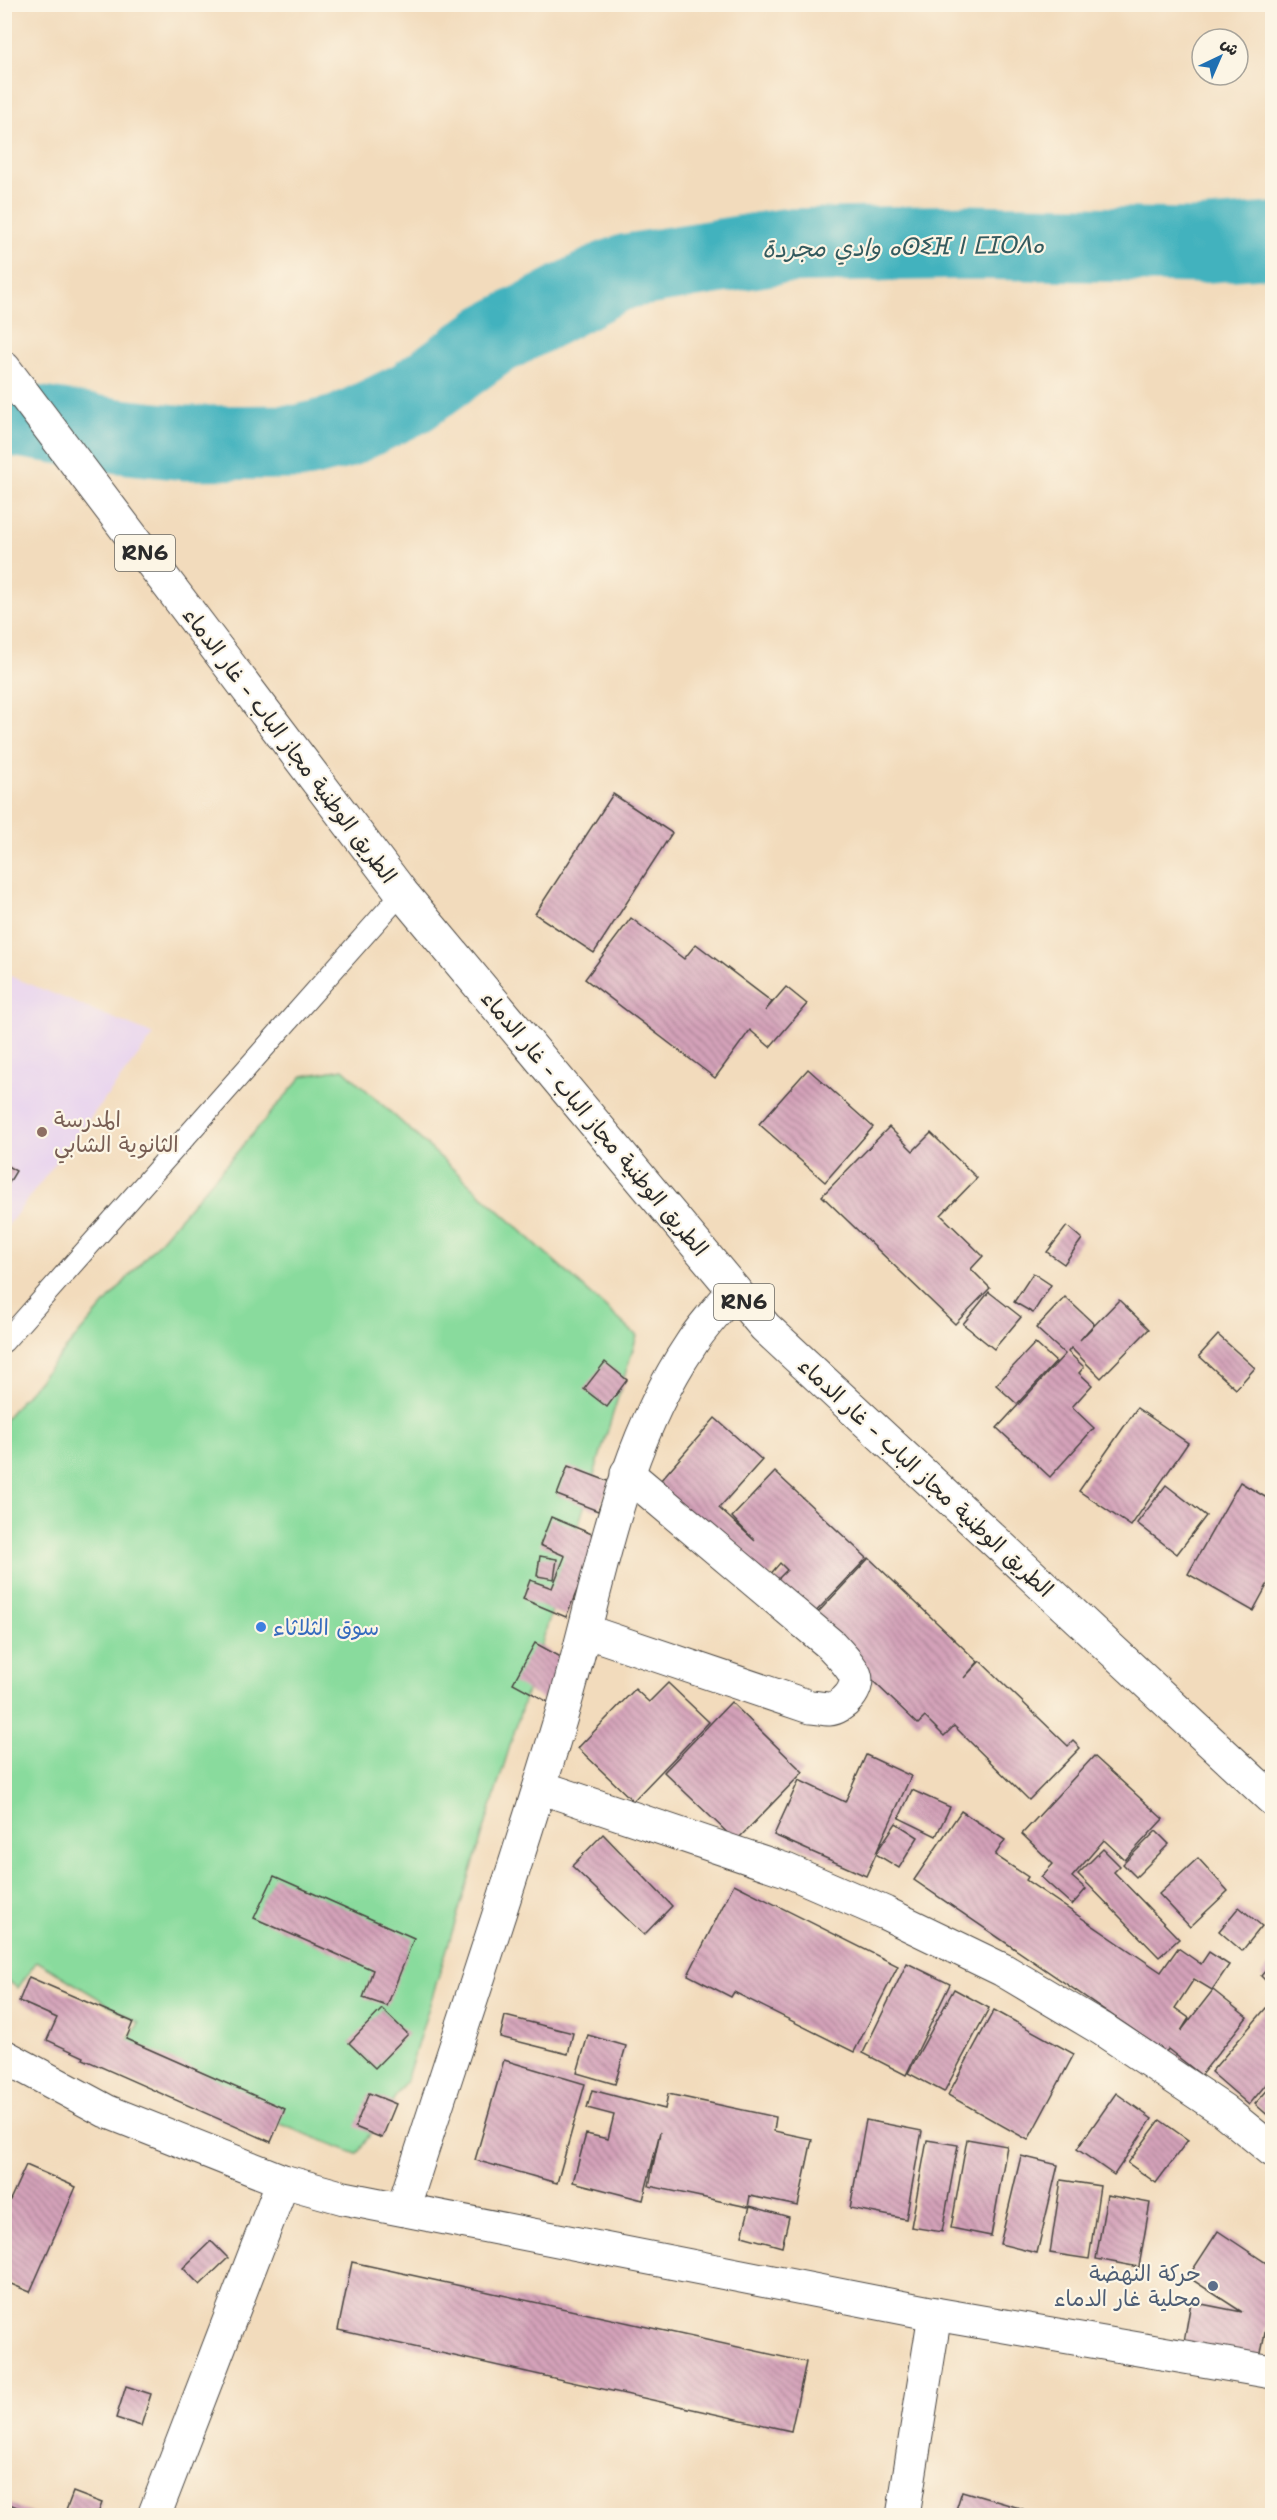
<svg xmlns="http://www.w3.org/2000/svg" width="1277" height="2520" viewBox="0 0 1277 2520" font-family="'Shantell Sans','Playpen Sans Arabic','Noto Sans Tifinagh',sans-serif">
	<defs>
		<pattern id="building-back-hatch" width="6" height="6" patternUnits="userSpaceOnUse" patternTransform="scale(1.5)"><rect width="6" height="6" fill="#d4a2b9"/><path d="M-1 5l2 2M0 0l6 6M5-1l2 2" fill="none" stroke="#ac8497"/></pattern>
	</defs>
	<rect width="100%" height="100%" fill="#fcf5e5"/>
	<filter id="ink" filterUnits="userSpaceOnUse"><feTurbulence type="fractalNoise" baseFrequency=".0167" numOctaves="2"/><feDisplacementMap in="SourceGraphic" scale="12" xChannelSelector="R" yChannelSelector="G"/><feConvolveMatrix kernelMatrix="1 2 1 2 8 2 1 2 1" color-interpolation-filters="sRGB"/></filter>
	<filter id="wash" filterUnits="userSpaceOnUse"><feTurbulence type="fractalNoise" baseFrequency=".008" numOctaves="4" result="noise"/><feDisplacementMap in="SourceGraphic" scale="24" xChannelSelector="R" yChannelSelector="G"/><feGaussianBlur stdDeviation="1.35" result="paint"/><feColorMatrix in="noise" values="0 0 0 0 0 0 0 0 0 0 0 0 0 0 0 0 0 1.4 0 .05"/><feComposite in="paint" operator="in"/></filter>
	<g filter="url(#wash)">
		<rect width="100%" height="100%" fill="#f2dbbc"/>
		<polygon fill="#e7d2ef" points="5,974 154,1035 5,1229"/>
		<polygon fill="#89db9d" stroke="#5a8364" stroke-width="1.5" points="343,1069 637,1336 406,2081 357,2154 116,2060 139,2023 37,1961 18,1988 5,1979 5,1419 303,1076"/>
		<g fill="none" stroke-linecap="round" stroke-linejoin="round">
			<polyline stroke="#43b2be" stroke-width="75" points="4,418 119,436 186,443 300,442 341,432 411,398 491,340 611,277 628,271 783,246 969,242 1198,246 1272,240"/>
		</g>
		<g id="blocks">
			<g fill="url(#building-back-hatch)">
				<polygon points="613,794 672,833 594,953 535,914"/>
				<polygon points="631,918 684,959 696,944 772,1002 765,1011 786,987 807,1004 770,1047 750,1030 715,1078 585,979"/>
				<polygon points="808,1069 873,1127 825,1182 759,1124"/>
				<polygon points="889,1127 913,1151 931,1133 977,1178 941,1215 983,1256 971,1269 990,1288 955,1324 822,1196"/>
				<polygon points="4,1164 16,1171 4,1191"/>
				<polygon points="1067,1226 1082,1239 1064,1264 1047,1252"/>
				<polygon points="1033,1273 1051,1285 1033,1313 1014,1302"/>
				<polygon points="989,1292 1021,1317 994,1349 963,1324"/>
				<polygon points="1065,1297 1094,1324 1080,1340 1119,1300 1149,1329 1101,1378 1071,1348 1068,1352 1084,1367 1079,1373 1092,1385 1072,1407 1094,1428 1050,1477 997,1428 1065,1354 1036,1328"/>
				<polygon points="1218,1335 1255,1368 1236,1389 1199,1356"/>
				<polygon points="1035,1343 1056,1362 1017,1404 996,1385"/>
				<polygon points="605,1362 627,1380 607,1407 584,1389"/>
				<polygon points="1137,1408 1188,1443 1131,1526 1079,1491"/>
				<polygon points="715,1418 762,1460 719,1508 755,1541 732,1517 775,1472 867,1558 808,1620 771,1586 787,1570 780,1563 762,1584 654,1488"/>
				<polygon points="568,1466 610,1482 598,1511 557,1495"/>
				<polygon points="1240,1482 1272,1501 1272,1576 1253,1611 1188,1574"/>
				<polygon points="1166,1485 1206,1516 1177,1554 1137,1523"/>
				<polygon points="551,1517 599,1537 566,1617 523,1599 530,1580 552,1588 565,1556 540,1545"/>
				<polygon points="540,1556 557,1559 554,1579 537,1576"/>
				<polygon points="869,1558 978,1662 964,1678 980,1661 1068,1746 1073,1741 1080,1748 1029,1800 954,1726 944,1736 925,1717 918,1724 810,1621"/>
				<polygon points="535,1643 570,1662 548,1702 513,1683"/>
				<polygon points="668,1683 709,1722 633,1801 578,1748 635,1689 649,1702"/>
				<polygon points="731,1702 803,1772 736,1841 664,1772"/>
				<polygon points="866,1755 911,1776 876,1853 896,1823 918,1837 899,1868 876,1854 866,1876 774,1835 799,1780 845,1802"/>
				<polygon points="1094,1756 1163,1819 1125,1860 1104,1840 1072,1877 1086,1889 1072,1905 1041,1877 1053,1864 1022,1834"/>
				<polygon points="912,1790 950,1807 936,1836 899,1818"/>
				<polygon points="961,1811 1005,1840 995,1855 1028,1877 1026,1880 1161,1972 1178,1948 1201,1964 1209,1952 1229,1965 1212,1990 1194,1979 1175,2008 1189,2018 1181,2031 1213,1990 1247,2017 1201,2075 1168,2049 1166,2052 914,1880"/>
				<polygon points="1156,1831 1169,1844 1136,1877 1123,1864"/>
				<polygon points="603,1834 672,1906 644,1935 572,1866"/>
				<polygon points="1103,1849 1120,1866 1114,1872 1179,1939 1159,1957 1078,1874"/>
				<polygon points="1198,1858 1228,1891 1190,1927 1159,1894"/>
				<polygon points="274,1876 414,1938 387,2006 363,1998 373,1970 254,1918"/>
				<polygon points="734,1884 898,1966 854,2052 734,1992 731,1997 688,1975"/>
				<polygon points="1239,1907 1262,1926 1242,1951 1219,1931"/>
				<polygon points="907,1963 950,1984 906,2075 863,2053"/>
				<polygon points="1272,1963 1272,1987 1261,1976"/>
				<polygon points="29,1977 133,2022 126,2039 285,2109 271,2142 83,2059 84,2057 47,2040 57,2018 19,2001"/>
				<polygon points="954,1989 989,2008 944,2092 908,2073"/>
				<polygon points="1272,2001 1272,2077 1249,2105 1211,2072"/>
				<polygon points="382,2009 408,2034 375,2068 349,2043"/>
				<polygon points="994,2010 1074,2054 1028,2140 948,2095"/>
				<polygon points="505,2016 573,2033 568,2054 500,2037"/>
				<polygon points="588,2035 626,2046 615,2084 577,2073"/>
				<polygon points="504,2060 585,2084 557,2183 475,2160"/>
				<polygon points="1272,2085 1272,2119 1255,2104"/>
				<polygon points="592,2090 665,2109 668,2094 776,2117 774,2131 812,2139 798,2206 750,2196 748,2207 649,2186 660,2132 643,2200 573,2182 586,2134 608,2139 614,2115 587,2108"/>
				<polygon points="369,2093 396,2104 382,2138 355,2127"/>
				<polygon points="1116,2093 1152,2119 1114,2175 1077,2149"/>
				<polygon points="866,2120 922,2131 906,2219 850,2208"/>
				<polygon points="1160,2120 1188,2140 1156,2183 1128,2163"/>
				<polygon points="967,2139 1007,2146 991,2236 951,2228"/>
				<polygon points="927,2140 958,2145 942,2232 911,2227"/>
				<polygon points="1021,2156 1058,2165 1037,2253 1000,2244"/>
				<polygon points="26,2165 76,2187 30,2292 4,2281 4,2213"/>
				<polygon points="1061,2180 1100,2186 1089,2259 1050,2253"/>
				<polygon points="1107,2195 1150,2203 1139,2267 1096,2259"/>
				<polygon points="750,2206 789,2217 782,2247 742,2236"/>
				<polygon points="1218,2231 1272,2267 1272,2319 1266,2328 1260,2357 1184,2342 1191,2302 1242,2312 1188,2277"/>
				<polygon points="211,2241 228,2258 200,2285 183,2268"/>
				<polygon points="352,2262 806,2362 791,2431 338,2330"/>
				<polygon points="126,2386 151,2394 141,2426 116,2418"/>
				<polygon points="962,2491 1023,2509 1021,2516 954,2516"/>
				<polygon points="73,2492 102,2503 97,2516 64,2516"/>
				<polygon points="4,2502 38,2515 38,2516 4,2516"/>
			</g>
		</g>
	</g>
	<g filter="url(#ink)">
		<use href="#blocks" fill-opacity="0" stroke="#494541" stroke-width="1.5"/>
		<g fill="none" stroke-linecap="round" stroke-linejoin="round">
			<defs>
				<polyline id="lane" points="4,1342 402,893"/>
				<g id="street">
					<path d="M 585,1631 L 810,1707 C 816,1707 823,1709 829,1709 C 843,1708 860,1689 855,1675 C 850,1664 840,1655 831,1645 L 627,1473"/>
					<polyline points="540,1787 786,1870 885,1913 1003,1970 1102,2029 1223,2110 1272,2150"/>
					<path d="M 403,2209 C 455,2046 511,1884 560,1720 C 599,1592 615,1457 691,1344 C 703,1325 720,1308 734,1290"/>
					<polyline points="154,2516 283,2181"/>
					<polyline points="903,2516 935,2314"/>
				</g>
				<polyline id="secondary" points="4,2056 106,2111 283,2181 344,2198 935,2314 1272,2372"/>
				<polyline id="primary" points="4,368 402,893 765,1327 1272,1799"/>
			</defs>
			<use href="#lane" stroke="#494541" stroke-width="22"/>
			<use href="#street" stroke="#494541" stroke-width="35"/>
			<use href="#secondary" stroke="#494541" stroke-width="35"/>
			<use href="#primary" stroke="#494541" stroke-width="35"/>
			<use href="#lane" stroke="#fff" stroke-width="20"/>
			<use href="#street" stroke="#fff" stroke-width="33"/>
			<use href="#secondary" stroke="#fff" stroke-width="33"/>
			<use href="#primary" stroke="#fff" stroke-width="33"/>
		</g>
	</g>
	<circle fill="#8d6e63" stroke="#fcf5e5" stroke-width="2" cx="42" cy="1132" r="6"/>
	<circle fill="#3f7fe0" stroke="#fcf5e5" stroke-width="2" cx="261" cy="1627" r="6"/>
	<circle fill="#5c6f8a" stroke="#fcf5e5" stroke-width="2" cx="1213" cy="2286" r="6"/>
	<g text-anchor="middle" stroke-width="4.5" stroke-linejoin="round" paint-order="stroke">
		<g fill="#fcf5e5" stroke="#6a6863" stroke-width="1.5">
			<rect x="115" y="535" width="60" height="36" rx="4.5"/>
			<rect x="714" y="1284" width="60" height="36" rx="4.5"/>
		</g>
		<g font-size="21" font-weight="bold" fill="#2b2b2b">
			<text x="145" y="560">RN6</text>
			<text x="744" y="1309">RN6</text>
		</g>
		<g font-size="22" fill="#2b2b2b" stroke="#fcf5e5">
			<text transform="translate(290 745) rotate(53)" y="8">الطريق الوطنية مجاز الباب - غار الدماء</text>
			<text transform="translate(595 1123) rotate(50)" y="8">الطريق الوطنية مجاز الباب - غار الدماء</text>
			<text transform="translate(926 1477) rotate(43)" y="8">الطريق الوطنية مجاز الباب - غار الدماء</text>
		</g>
		<g font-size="22" fill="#785e54" stroke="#fcf5e5" text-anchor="start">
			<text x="54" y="1127">المدرسة<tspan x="54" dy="25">الثانوية الشابي</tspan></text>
		</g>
		<g font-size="22" fill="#366cbe" stroke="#fcf5e5" text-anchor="start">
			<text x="273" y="1635">سوق الثلاثاء</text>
		</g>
		<g font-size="22" fill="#4e5e75" stroke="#fcf5e5" text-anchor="end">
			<text x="1201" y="2281">حركة النهضة<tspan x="1201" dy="25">محلية غار الدماء</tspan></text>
		</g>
		<g font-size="24" font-style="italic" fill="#335a5e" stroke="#fcf5e5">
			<text transform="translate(903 247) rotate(-1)" y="8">وادي مجردة ⴰⵙⵉⴼ ⵏ ⵎⵊⵔⴷⴰ</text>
		</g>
	</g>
	<rect width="1277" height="2520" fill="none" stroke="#fcf5e5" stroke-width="24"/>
	<g transform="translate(1220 57) rotate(44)"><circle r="28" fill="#fcf5e5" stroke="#a8a49b" stroke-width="1.5"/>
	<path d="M0-4.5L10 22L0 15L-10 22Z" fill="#1f6fb2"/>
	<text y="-9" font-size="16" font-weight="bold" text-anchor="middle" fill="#2b2b2b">ش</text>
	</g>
</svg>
